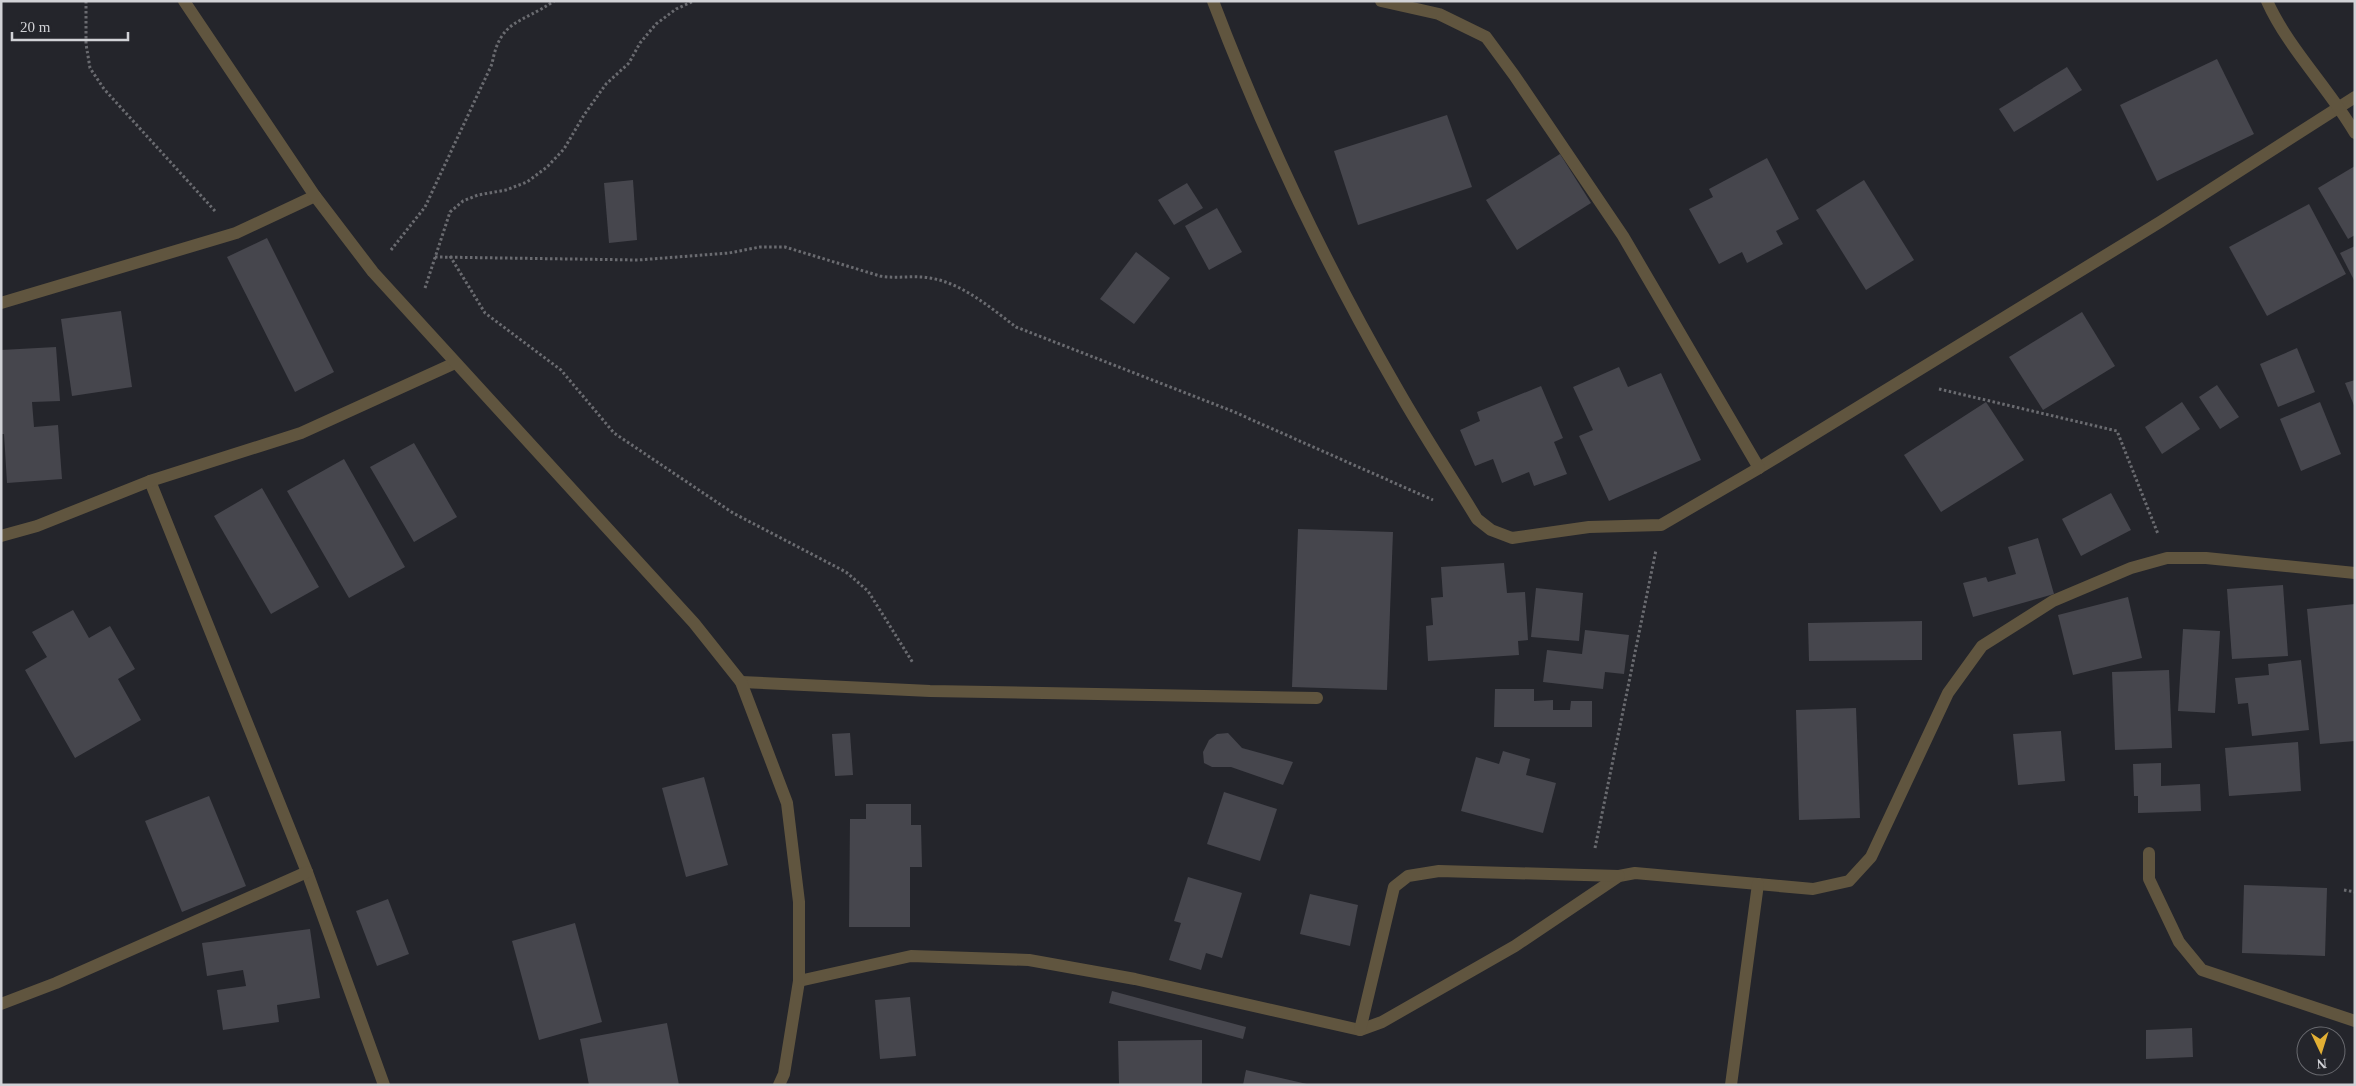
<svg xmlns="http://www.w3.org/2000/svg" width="2356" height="1086" viewBox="0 0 2356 1086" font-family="'Times New Roman',serif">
	<rect width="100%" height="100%" fill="#24252b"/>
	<g fill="#46464d">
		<polygon points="2217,59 2254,134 2157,181 2120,105"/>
		<polygon points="2067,67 2082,90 2014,132 1999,109"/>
		<polygon points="1447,115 1472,187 1358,225 1334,151"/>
		<polygon points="1560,154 1591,203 1517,250 1486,200"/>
		<polygon points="1767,158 1799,219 1776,231 1783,244 1747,263 1742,252 1719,264 1689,209 1713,197 1709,189"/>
		<polygon points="2355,166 2355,235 2348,239 2318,188"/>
		<polygon points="633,180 637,240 609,243 604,183"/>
		<polygon points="1864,180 1914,260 1866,290 1816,210"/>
		<polygon points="1187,183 1203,208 1174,225 1158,200"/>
		<polygon points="2309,204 2346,274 2267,316 2229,247"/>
		<polygon points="1217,208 1242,252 1209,270 1185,226"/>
		<polygon points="267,238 334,372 295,392 227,257"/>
		<polygon points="2355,246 2355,282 2340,253"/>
		<polygon points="1136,252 1170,278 1134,324 1100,299"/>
		<polygon points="121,311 132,387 72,396 61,319"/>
		<polygon points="2082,312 2115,366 2043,410 2009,357"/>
		<polygon points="56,347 60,401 32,402 34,427 58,425 62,479 7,483 4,434 1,434 1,350"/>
		<polygon points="2297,348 2315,392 2278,407 2260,364"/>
		<polygon points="1619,367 1628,387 1661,373 1701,460 1609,501 1579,436 1593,430 1573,387"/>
		<polygon points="2355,380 2355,408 2345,383"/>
		<polygon points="2217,385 2239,417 2220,429 2199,397"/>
		<polygon points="1541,386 1563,438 1554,442 1567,474 1534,486 1529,472 1502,483 1493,459 1475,466 1460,430 1480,421 1477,412"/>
		<polygon points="1986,402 2024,460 1941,512 1904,455"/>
		<polygon points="2182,402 2200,429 2162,454 2145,427"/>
		<polygon points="2320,402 2341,454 2301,471 2280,419"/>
		<polygon points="414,443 457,517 414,542 370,467"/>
		<polygon points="344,459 405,567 349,598 287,491"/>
		<polygon points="262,488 319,587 271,614 214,516"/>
		<polygon points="2111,493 2131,530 2081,556 2062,519"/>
		<polygon points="1298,529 1393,532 1387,690 1292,687"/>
		<polygon points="2038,538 2054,594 1973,617 1963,583 1986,577 1988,582 2016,574 2008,547"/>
		<polygon points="1504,563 1507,593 1525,592 1528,640 1518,641 1519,655 1428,661 1426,626 1433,625 1431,598 1443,597 1441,567"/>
		<polygon points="2283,585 2288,656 2232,659 2227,589"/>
		<polygon points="1536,588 1583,593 1579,641 1531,637"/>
		<polygon points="2128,597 2142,658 2073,675 2058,615"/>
		<polygon points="2355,604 2355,741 2320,744 2307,609"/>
		<polygon points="73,610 89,638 110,626 135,669 118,679 141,720 75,758 25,670 47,657 32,632"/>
		<polygon points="1922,621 1922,660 1809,661 1808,623"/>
		<polygon points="2183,629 2220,631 2215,713 2178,711"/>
		<polygon points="1585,630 1629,635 1624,674 1605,672 1603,689 1543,682 1547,650 1582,654"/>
		<polygon points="2301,660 2309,730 2252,736 2248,703 2238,704 2235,678 2269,675 2268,664"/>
		<polygon points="2169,670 2172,748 2115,750 2112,672"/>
		<polygon points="1495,689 1534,689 1534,701 1553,700 1553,710 1570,710 1571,701 1592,701 1592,727 1494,727"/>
		<polygon points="1856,708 1860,818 1799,820 1796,710"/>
		<polygon points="2061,731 2065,781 2018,785 2013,734"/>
		<polygon points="850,733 853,775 835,776 832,734"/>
		<polygon points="1228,733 1242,748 1293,762 1283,785 1231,767 1212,767 1204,763 1203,752 1209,740 1217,734"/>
		<polygon points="2298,742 2301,791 2229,796 2225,748"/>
		<polygon points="1503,751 1530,759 1526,775 1556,783 1543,833 1461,811 1476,757 1499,764"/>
		<polygon points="2161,763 2161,786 2200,784 2201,811 2138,813 2138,796 2134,796 2133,764"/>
		<polygon points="704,777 728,865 686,877 662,788"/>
		<polygon points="1224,792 1277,809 1260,861 1207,844"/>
		<polygon points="209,796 246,886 182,912 145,821"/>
		<polygon points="866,804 911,804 911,825 921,825 922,867 910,867 910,927 849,927 850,819 866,819"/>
		<polygon points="1188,877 1242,893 1222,958 1206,953 1201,970 1169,960 1181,923 1174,921"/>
		<polygon points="2244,885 2327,888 2325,956 2242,953"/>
		<polygon points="1310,894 1358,905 1350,946 1300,934"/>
		<polygon points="388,899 409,954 377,966 356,911"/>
		<polygon points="575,923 602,1022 539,1040 512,941"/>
		<polygon points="310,929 320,998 277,1005 279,1022 223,1030 217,990 246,986 243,970 207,976 202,943"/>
		<polygon points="1112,991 1246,1027 1243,1039 1109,1003"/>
		<polygon points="910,997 916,1056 880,1059 875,1000"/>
		<polygon points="667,1023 679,1085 589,1085 580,1039"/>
		<polygon points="2192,1028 2193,1057 2146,1059 2146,1030"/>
		<polygon points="1202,1040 1202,1085 1119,1085 1118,1041"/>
		<polygon points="1246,1070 1307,1084 1307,1085 1243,1085"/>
	</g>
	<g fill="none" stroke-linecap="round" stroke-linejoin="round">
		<g stroke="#6a6b70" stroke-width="3" stroke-dasharray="2.5 2.5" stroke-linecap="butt">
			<polyline points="86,1 86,44 90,68 104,89 215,211"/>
			<path d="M 391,250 L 425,207 L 492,64 C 500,19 521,24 554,1"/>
			<polyline points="450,256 485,313 561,370 614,433 733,513 846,572 868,591 913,663"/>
			<path d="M 435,257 L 638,260 L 729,253 L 760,247 L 785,247 L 880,276 C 897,279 913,275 930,278 C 962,283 991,308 1016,327 L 1232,411 L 1433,500"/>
			<polyline points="425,288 450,212 463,201 478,195 506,190 527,182 547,167 564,149 584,115 606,84 629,63 640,43 656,24 676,9 694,1"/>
			<polyline points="1939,389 2117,431 2158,534"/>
			<polyline points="1595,848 1656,550"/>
			<polyline points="2344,890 2355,892"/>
		</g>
		<polyline stroke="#60553f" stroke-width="12" points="2149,853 2149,879 2179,942 2202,970 2355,1021"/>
		<g stroke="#60553f" stroke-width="12">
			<path d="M 1213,1 C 1264,135 1326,266 1398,390 C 1423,434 1451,476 1477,519 L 1491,530 L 1512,538 L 1589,527 L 1661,525 L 1759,468 L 2160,222 L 2355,97"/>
			<polyline points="1381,1 1439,14 1486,37 1514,75 1623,236 1759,468"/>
			<path d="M 2267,1 C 2288,48 2329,88 2355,133"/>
			<polyline points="1,303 236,233 315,196"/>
			<polyline points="150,481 307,872 384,1085"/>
			<polyline points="1,536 37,526 150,481 301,433 455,363"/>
			<polyline points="741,682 930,691 1317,698"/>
			<polyline points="799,981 911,956 1029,960 1135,979 1360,1030 1382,1022 1515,946 1619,876 1635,873 1813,889 1849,881 1871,857 1948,693 1982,646 2053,601 2131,568 2167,558 2206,558 2355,573"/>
			<polyline points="1,1004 56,983 307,872"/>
			<polyline points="1360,1030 1394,887 1408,876 1439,871 1619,876"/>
			<polyline points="1731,1085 1758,884"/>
		</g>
		<polyline stroke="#60553f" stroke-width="12" points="184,1 315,196 373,272 694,623 741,682 787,803 799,902 799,981 784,1074 779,1085"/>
	</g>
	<rect width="2356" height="1086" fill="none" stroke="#d1d2d6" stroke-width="5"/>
	<g transform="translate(2321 1051) rotate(176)"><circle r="24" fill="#24252b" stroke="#696a6f"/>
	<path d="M0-4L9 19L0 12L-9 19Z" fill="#e2af34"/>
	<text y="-8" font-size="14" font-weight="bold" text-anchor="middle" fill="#d1d2d6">N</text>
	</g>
	<path d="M12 32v8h116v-8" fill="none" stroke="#d1d2d6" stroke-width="2.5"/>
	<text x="20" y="32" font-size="15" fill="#d1d2d6" stroke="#24252b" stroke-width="4" paint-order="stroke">20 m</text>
</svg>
